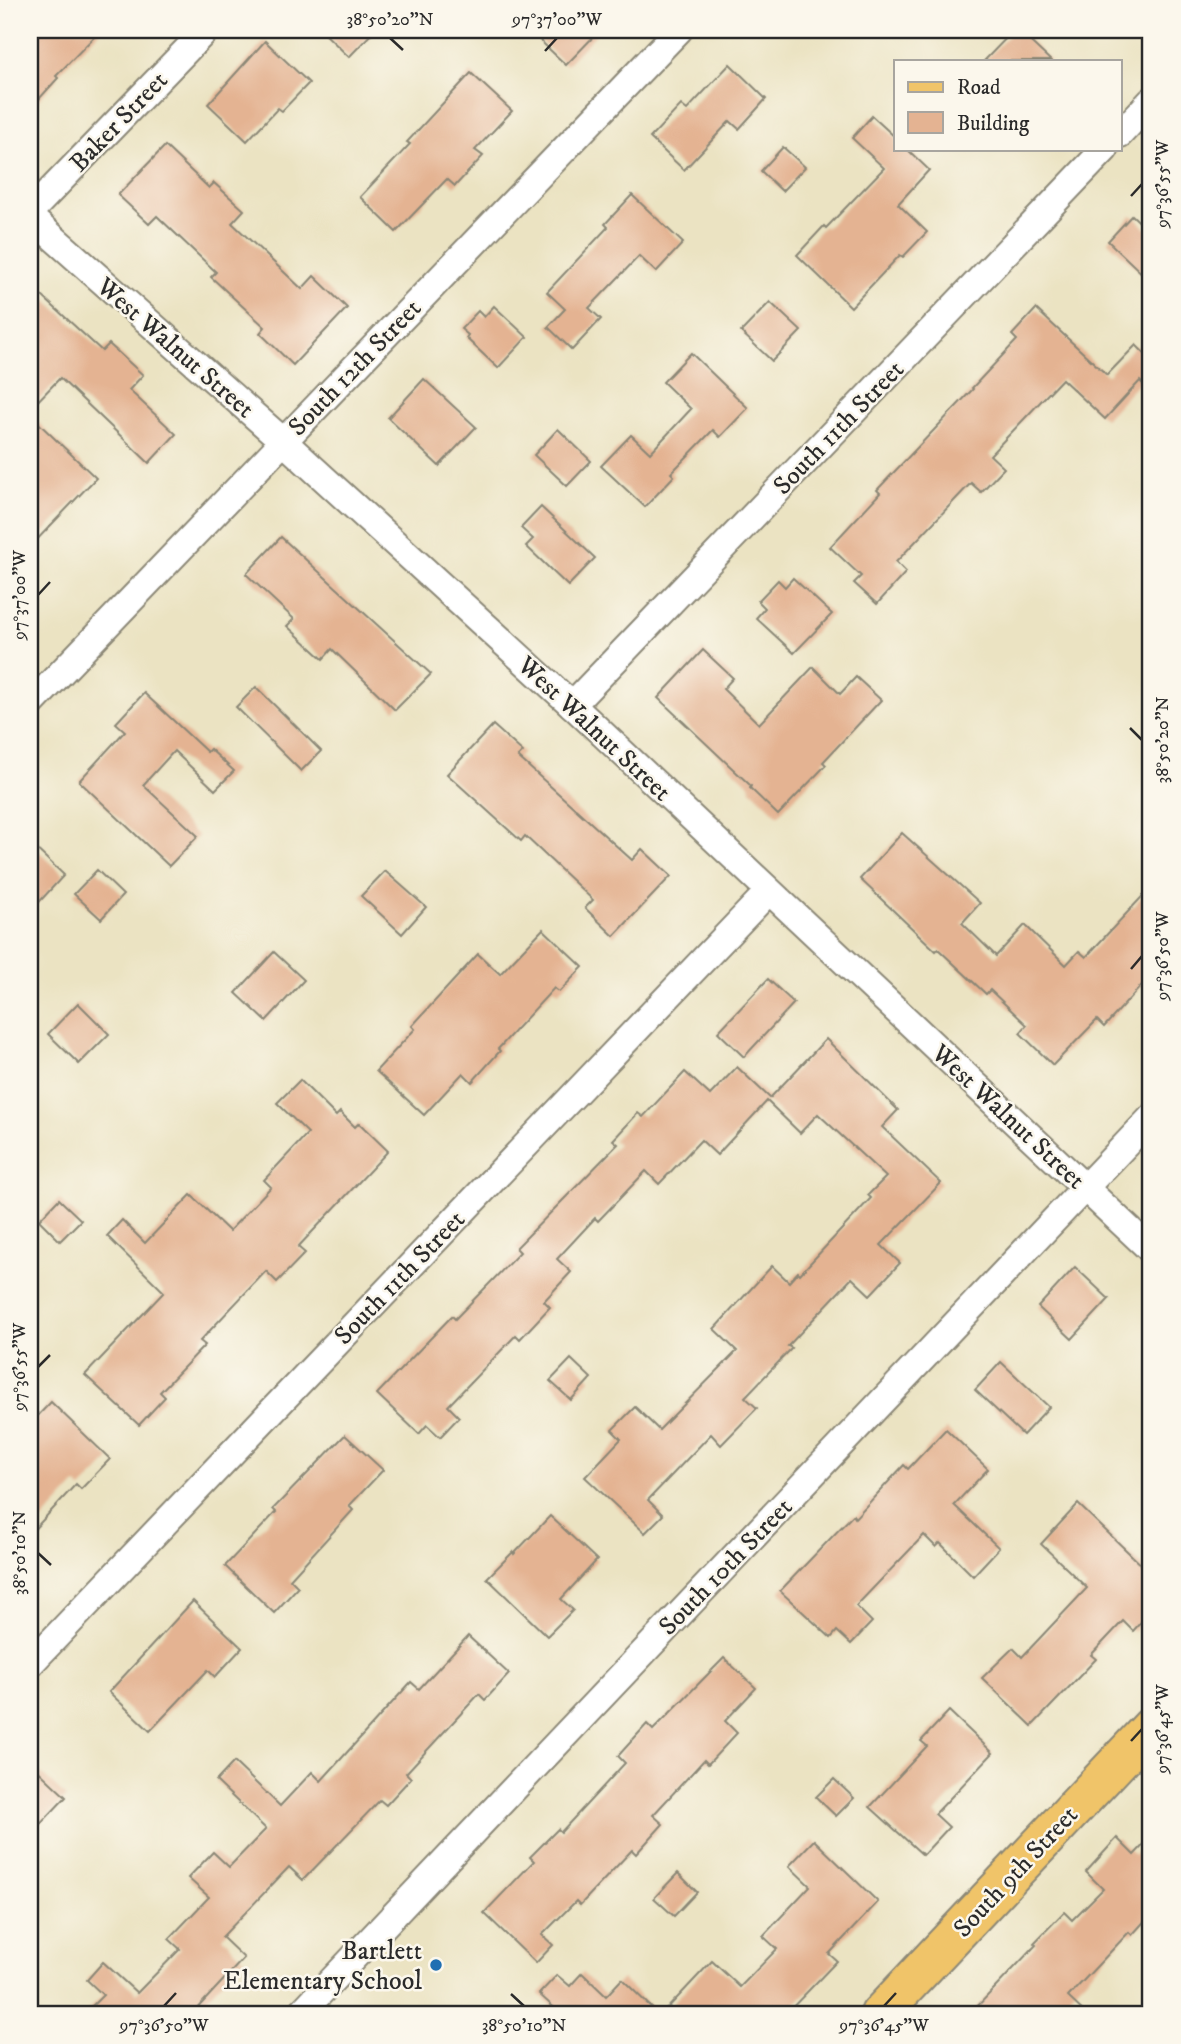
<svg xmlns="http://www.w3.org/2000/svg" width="1181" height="2044" viewBox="0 0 1181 2044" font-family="'IM FELL DW Pica',serif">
	<rect width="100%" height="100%" fill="#fbf7ec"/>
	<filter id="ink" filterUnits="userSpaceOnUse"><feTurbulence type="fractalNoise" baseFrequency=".0143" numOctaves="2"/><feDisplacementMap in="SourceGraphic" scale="14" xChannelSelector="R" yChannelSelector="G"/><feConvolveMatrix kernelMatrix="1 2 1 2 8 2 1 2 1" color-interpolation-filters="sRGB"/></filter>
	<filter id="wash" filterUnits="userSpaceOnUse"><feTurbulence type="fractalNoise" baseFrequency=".00686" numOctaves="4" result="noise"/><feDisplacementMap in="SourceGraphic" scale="28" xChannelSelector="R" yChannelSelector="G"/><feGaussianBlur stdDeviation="1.57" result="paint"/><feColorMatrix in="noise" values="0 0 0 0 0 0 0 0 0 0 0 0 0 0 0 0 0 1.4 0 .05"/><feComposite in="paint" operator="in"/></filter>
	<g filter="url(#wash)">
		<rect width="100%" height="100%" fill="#ebe3c2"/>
		<g id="blocks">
			<g fill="#e4b392">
				<polygon points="30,30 101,30 56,76 58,78 30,109"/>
				<polygon points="321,30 375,30 349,57"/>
				<polygon points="529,30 600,30 566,65"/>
				<polygon points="1014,30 1018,30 1051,61 984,61"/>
				<polygon points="265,41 309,83 282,111 278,108 247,141 208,104"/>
				<polygon points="730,64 766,99 739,129 730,121 684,170 650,138 681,105 687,110"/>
				<polygon points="471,73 512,111 475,150 483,156 455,186 447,179 396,232 360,197 410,144 407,142"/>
				<polygon points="872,116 896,138 896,149 907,149 929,170 898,204 927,232 903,257 900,255 851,307 797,255 824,226 826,228 884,168 852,138"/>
				<polygon points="165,146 209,188 214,183 244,210 232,223 302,289 314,276 347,308 293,365 260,333 265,327 211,277 216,272 157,216 149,224 118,195"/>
				<polygon points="783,147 805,167 782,191 761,171"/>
				<polygon points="632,195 683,243 656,272 639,256 589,308 601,319 572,350 548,327 565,309 547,292 608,227 605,224"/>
				<polygon points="1132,215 1151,233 1151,282 1108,241"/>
				<polygon points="30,285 102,351 109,344 143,375 129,390 176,434 149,463 60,378 30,409"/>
				<polygon points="770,302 801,331 772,361 741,332"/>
				<polygon points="494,306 527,337 498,368 466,338 468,335 461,329 478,311 484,317"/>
				<polygon points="1036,309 1107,375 1136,345 1151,360 1151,392 1140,381 1105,419 1062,379 990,455 1004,468 981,492 971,483 896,562 906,572 877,604 854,583 861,576 830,547 880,493 877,490 973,389 972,388 1017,340 1012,335"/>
				<polygon points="691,353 748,408 720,437 713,430 671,473 674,476 645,507 601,466 631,435 650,453 691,409 663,382"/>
				<polygon points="424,379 476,427 439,466 388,418"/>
				<polygon points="30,415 96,478 30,547"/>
				<polygon points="558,429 591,461 567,486 534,455"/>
				<polygon points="541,507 595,558 568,586 526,546 533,539 521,528"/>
				<polygon points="281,537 431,674 395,710 332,649 323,659 287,626 294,619 246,574"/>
				<polygon points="793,578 832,614 794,653 756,618 765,608 758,601 778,580 785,587"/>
				<polygon points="703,650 733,678 723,689 759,724 813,667 840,694 856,677 881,700 823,762 826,765 778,815 750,788 751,786 658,698"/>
				<polygon points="256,687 321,751 301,771 236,707"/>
				<polygon points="144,693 207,752 210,749 234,771 215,790 174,751 143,785 198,836 169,866 79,781 125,731 116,723"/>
				<polygon points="493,725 523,752 518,757 632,860 642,849 671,876 614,936 585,908 593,900 525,836 521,841 447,774"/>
				<polygon points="902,833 980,903 962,923 996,956 1025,925 1066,965 1079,951 1086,957 1151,887 1151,975 1104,1027 1097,1020 1053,1065 1020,1033 1027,1025 990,990 986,994 938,949 936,951 860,879"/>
				<polygon points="30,843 64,875 30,912"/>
				<polygon points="97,870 123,895 101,919 74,894"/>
				<polygon points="385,871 426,907 402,934 361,896"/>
				<polygon points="543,929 583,967 559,992 554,988 498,1049 500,1051 472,1082 463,1073 424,1115 376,1071 415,1029 412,1026 478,954 500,974"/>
				<polygon points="274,952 304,980 266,1021 236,993"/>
				<polygon points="768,979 794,1003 744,1057 718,1032"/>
				<polygon points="78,1003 109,1034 79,1064 48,1034"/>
				<polygon points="826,1039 898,1110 882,1127 941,1183 881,1245 900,1263 870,1295 852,1278 788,1346 792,1348 745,1397 757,1408 721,1445 711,1434 648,1500 663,1515 645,1533 585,1477 621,1439 612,1430 635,1407 659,1430 737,1351 714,1329 772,1266 789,1282 798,1272 800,1274 871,1198 868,1195 886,1177 818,1114 800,1133 767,1101 717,1155 701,1140 659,1184 646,1171 598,1221 595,1218 557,1259 571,1272 544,1301 550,1307 520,1339 516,1335 448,1406 459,1417 440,1437 427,1425 419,1434 377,1394 452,1316 455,1319 520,1252 516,1248 618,1144 613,1140 638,1113 643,1117 685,1072 710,1095 737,1067 770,1098"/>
				<polygon points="300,1080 336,1116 340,1112 355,1127 359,1123 388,1151 298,1247 305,1253 277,1282 266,1271 200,1341 205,1345 160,1392 165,1397 139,1425 85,1375 164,1292 107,1236 122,1220 145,1243 191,1195 229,1231 271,1187 264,1180 308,1133 277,1103"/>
				<polygon points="59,1199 81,1220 60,1241 39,1220"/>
				<polygon points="1075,1267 1109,1299 1072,1339 1038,1307"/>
				<polygon points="571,1359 591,1378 571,1400 550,1381"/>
				<polygon points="1001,1362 1049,1407 1023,1435 975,1390"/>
				<polygon points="51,1402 110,1459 81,1489 76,1484 30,1534 30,1424"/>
				<polygon points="946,1429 988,1469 954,1505 999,1548 973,1576 940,1543 936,1547 924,1535 856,1606 872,1622 851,1644 837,1631 831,1638 780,1591 853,1515 855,1518 904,1465 908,1469"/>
				<polygon points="345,1435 383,1470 349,1506 353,1510 290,1579 298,1587 274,1613 225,1566 276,1512 273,1509"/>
				<polygon points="1078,1504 1151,1574 1151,1611 1133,1631 1123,1621 1091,1655 1096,1659 1032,1726 982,1678 1013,1648 1022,1657 1087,1588 1041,1544"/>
				<polygon points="550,1516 597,1560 561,1599 573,1610 547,1636 487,1578 513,1552 514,1554"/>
				<polygon points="193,1601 242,1648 215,1677 208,1670 150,1731 109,1692"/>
				<polygon points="468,1636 509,1674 485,1700 479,1694 406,1773 411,1778 386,1805 380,1800 303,1880 289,1867 222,1937 244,1958 192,2014 84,2014 103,1995 87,1980 103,1962 137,1993 180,1949 169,1939 209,1897 188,1878 213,1852 229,1867 266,1829 216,1781 234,1762 280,1806 312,1772 321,1781 411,1682 419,1689"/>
				<polygon points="724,1658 756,1688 725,1721 737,1733 708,1764 704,1760 653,1815 663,1824 636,1854 632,1850 580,1905 576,1901 542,1935 553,1945 536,1963 484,1913 534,1861 530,1857 558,1829 561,1832 625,1763 618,1756 647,1724 653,1730"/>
				<polygon points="949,1711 993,1753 935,1814 949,1827 923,1855 870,1807 927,1746 921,1741"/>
				<polygon points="30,1763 66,1797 30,1835"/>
				<polygon points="834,1779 854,1798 836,1816 816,1797"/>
				<polygon points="1151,1837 1151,1914 1132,1935 1129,1932 1068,1997 1086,2014 970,2014 1036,1945 1034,1943 1064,1912 1072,1920 1103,1889 1086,1872 1117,1838 1134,1855"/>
				<polygon points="814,1840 878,1902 829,1954 837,1961 786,2014 662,2014 712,1961 740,1987 777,1949 763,1936 810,1886 789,1866"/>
				<polygon points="678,1873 697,1892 674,1916 654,1898"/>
				<polygon points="582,1973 606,1996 622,1979 658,2014 561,2014 539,1994 557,1975 570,1986"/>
			</g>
		</g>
	</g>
	<g filter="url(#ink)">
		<use href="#blocks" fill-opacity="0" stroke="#8b8776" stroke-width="2"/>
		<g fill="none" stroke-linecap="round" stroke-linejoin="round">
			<defs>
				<g id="street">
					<polyline points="1120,134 1151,101"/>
					<polyline points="30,212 206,30"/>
					<polyline points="30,217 283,441 572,705 1151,1250"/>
					<polyline points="30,705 679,30"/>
					<polyline points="572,705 1105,149"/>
					<polyline points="30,1664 769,891"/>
					<polyline points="300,2014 1151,1118"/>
				</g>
				<polyline id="primary" points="880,2014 1151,1727"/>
			</defs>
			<use href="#street" stroke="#8b8776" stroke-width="30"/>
			<use href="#primary" stroke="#8b8776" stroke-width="42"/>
			<use href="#street" stroke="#fff" stroke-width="26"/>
			<use href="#primary" stroke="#f0c469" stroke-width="38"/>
		</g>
	</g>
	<path fill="none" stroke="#2b2b2b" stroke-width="2.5" d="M 390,38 L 403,50M 545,51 L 557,38M 1131,196 L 1142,184M 38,595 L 50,582M 1130,728 L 1142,740M 1131,969 L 1142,956M 38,1367 L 50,1355M 38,1553 L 51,1565M 1131,1741 L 1142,1729M 511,1994 L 524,2006M 164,2006 L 176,1993M 884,2006 L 896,1993"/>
	<circle fill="#1f6fb2" stroke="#fbf7ec" stroke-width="2.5" cx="436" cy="1965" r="7"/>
	<g text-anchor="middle" stroke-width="5" stroke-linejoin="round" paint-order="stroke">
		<g font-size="26" fill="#2b2b2b" stroke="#fbf7ec">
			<text transform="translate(118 121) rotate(-46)" y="9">Baker Street</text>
			<text transform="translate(176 347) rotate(41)" y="9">West Walnut Street</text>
			<text transform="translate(354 367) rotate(-46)" y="9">South 12th Street</text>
			<text transform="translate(838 427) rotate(-46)" y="9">South 11th Street</text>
			<text transform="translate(595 728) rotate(43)" y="9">West Walnut Street</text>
			<text transform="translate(1009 1116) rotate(43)" y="9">West Walnut Street</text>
			<text transform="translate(399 1277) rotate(-46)" y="9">South 11th Street</text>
			<text transform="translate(725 1566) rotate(-46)" y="9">South 10th Street</text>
			<text transform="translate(1015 1871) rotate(-47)" y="9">South 9th Street</text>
		</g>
		<g font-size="26" fill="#2b2b2b" stroke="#fbf7ec" text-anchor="end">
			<text x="422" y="1959">Bartlett<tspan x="422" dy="30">Elementary School</tspan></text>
		</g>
	</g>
	<rect width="1181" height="2044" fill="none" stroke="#fbf7ec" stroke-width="77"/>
	<rect x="894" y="60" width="228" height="91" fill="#fbf7ec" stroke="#a8a59f" stroke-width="2"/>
	<rect x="908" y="82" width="35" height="10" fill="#f0c469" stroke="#a8a59f" stroke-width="2"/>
	<text x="957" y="94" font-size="21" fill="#2b2b2b">Road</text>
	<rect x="908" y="112" width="35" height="21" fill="#e4b392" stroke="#a8a59f" stroke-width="2"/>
	<text x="957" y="130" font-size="21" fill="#2b2b2b">Building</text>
	<rect x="38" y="38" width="1104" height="1968" fill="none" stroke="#2b2b2b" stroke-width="2.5"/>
	<g font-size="18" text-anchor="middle" fill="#2b2b2b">
		<text x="390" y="25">38°50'20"N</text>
		<text x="557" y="25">97°37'00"W</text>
		<text transform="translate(1162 184) rotate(-90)" y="6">97°36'55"W</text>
		<text transform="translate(19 595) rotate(-90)" y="6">97°37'00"W</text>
		<text transform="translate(1162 740) rotate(-90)" y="6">38°50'20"N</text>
		<text transform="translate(1162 956) rotate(-90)" y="6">97°36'50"W</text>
		<text transform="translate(19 1367) rotate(-90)" y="6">97°36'55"W</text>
		<text transform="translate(19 1553) rotate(-90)" y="6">38°50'10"N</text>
		<text transform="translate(1162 1729) rotate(-90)" y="6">97°36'45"W</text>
		<text x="164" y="2031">97°36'50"W</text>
		<text x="524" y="2031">38°50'10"N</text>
		<text x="884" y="2031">97°36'45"W</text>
	</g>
</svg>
